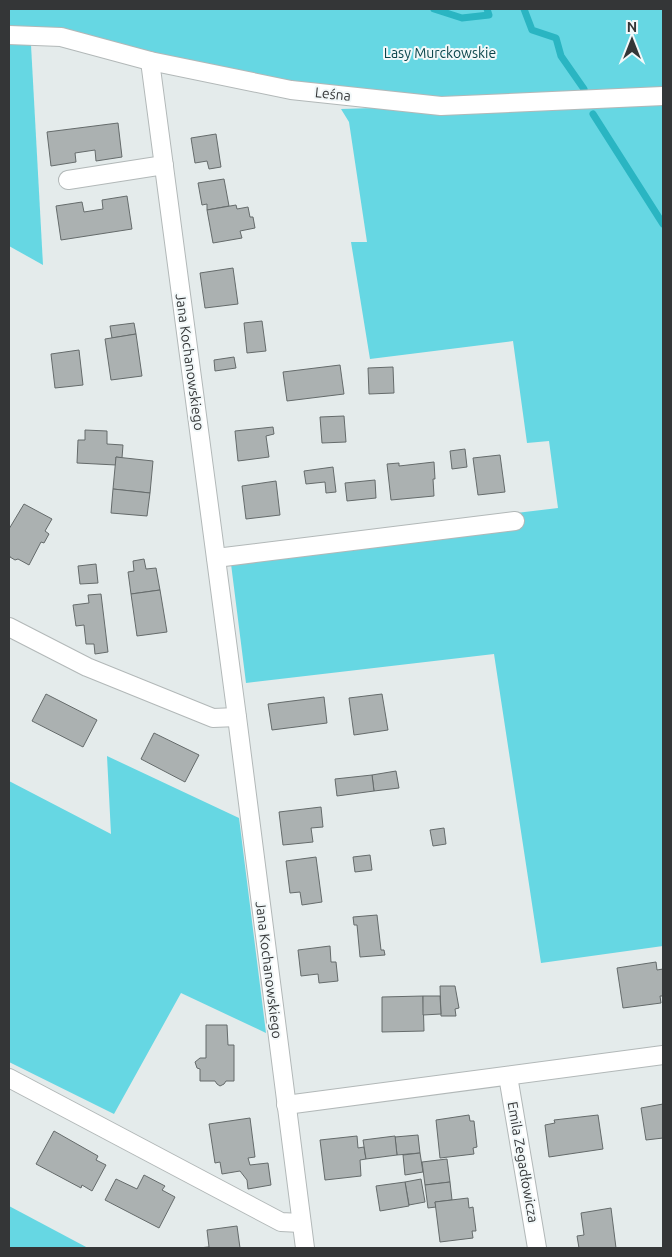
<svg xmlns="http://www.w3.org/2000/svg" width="672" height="1257" viewBox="0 0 672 1257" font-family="Ubuntu,sans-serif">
	<rect width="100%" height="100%" fill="#e4ebeb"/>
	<g fill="#66d7e3">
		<polygon points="9,9 663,9 663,88 451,98 299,83 9,28"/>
		<polygon points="9,42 31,45 43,265 9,246"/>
		<polygon points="663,99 663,946 541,963 494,654 246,683 229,548 558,508 549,441 527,443 513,341 370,359 351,242 367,242 349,122 341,109"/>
		<polygon points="107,756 239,818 266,1033 181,993 114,1114 9,1062 9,781 111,834"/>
		<polygon points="9,1206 88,1248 9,1248"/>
	</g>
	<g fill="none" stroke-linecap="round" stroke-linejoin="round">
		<g stroke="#2ab5c2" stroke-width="7">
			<polyline points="434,9 462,18 489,15 487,9"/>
			<polyline points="524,9 532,30 556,38 561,56 584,89"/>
			<polyline points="593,114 663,224"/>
		</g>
	</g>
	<g fill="#abb1b1" stroke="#656b6b">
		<polygon points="118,123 122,157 96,161 95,150 75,153 76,162 51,166 47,132"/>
		<polygon points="216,134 221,167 209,169 207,161 195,163 191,138"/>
		<polygon points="224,179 229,206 207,210 207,204 202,205 198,183"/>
		<polygon points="127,196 132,229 61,240 56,206 82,202 84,212 103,209 102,200"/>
		<polygon points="236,205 237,209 248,207 250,217 253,217 255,228 240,231 242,238 213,243 207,210"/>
		<polygon points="233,268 238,304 205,308 200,273"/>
		<polygon points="262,321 266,351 247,353 244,323"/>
		<polygon points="134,323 136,334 112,338 110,326"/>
		<polygon points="136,334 142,376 111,380 105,339"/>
		<polygon points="79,350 83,385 55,388 51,354"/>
		<polygon points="234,357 236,368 215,371 214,360"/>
		<polygon points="340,365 344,394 287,401 283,372"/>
		<polygon points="393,367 394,393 369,394 368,368"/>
		<polygon points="344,416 346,442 322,443 320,417"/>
		<polygon points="273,427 274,434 266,436 269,457 238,461 235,431"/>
		<polygon points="85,430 107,431 107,444 123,445 122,458 116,457 116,465 77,463 78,440 85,440"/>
		<polygon points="465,449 467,467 452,469 450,451"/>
		<polygon points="500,455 505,492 478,495 473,458"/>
		<polygon points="116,457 153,461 150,493 113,489"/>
		<polygon points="434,462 435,479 433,479 434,496 391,500 387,464 399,463 399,466"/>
		<polygon points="333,467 336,492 326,493 325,482 306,484 304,471"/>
		<polygon points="375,480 376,498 347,501 345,483"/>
		<polygon points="276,481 280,515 246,519 242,486"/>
		<polygon points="113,489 150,493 147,516 111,513"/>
		<polygon points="24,504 52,519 45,531 49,534 44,543 41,542 29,565 18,559 15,560 10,557 9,554 9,529"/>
		<polygon points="144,559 146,569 156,568 160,590 131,594 128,572 134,571 133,561"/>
		<polygon points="96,564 98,583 80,584 78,566"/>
		<polygon points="160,590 167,632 137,636 131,594"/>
		<polygon points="101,594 108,652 95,654 94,644 86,644 84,625 76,626 73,605 89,603 88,595"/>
		<polygon points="46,694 97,720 83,747 32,721"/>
		<polygon points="382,694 388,730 354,735 349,698"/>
		<polygon points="324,697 327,723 272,730 268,704"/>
		<polygon points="154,733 199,755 185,782 141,759"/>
		<polygon points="396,771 399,788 374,791 372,775"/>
		<polygon points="372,775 374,791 337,796 335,779"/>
		<polygon points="321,807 323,827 311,828 313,842 283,845 279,812"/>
		<polygon points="444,828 446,844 433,846 430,830"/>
		<polygon points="370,855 372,870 355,872 353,857"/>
		<polygon points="316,857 322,902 302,905 300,892 290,893 286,861"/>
		<polygon points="377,915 381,950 384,950 385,955 360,957 357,925 354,925 353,917"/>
		<polygon points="330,946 331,962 336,962 338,981 319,983 318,974 301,976 298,950"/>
		<polygon points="656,962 657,970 663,969 663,996 660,996 661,1003 623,1008 617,968"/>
		<polygon points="440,986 455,986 459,1008 455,1009 456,1016 441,1016"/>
		<polygon points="423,996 424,1031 382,1032 382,997"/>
		<polygon points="423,996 440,996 441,1014 423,1015"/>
		<polygon points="206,1025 227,1025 228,1045 234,1045 234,1081 226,1081 224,1084 220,1086 217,1084 215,1081 200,1081 200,1069 197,1068 195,1062 200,1058 206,1058"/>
		<polygon points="663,1104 663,1138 646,1140 641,1108"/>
		<polygon points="469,1115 470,1121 474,1121 477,1147 473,1148 474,1154 440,1158 436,1120"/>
		<polygon points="598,1115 603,1149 549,1157 545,1125 555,1123 554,1120"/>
		<polygon points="250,1118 255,1157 248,1158 250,1165 268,1163 271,1185 248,1189 247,1180 240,1171 222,1174 220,1162 215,1163 209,1124"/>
		<polygon points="54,1131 98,1156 96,1160 106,1165 92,1191 82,1185 81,1188 36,1164"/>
		<polygon points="418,1135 420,1153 397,1155 395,1137"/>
		<polygon points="357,1136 358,1148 364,1147 366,1159 360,1160 361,1176 325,1180 320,1140"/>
		<polygon points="395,1136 397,1155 366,1159 363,1140"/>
		<polygon points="420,1153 423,1172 405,1175 403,1155"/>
		<polygon points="447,1159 450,1182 425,1185 422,1162"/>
		<polygon points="144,1175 165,1186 162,1190 175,1197 159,1228 105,1200 116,1179 137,1189"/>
		<polygon points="421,1179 425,1202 409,1205 405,1182"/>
		<polygon points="405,1182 409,1206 380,1211 376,1186"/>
		<polygon points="450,1182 452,1200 435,1202 436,1207 428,1208 425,1185"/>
		<polygon points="468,1198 469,1208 473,1207 476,1231 472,1231 473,1238 440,1242 435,1202"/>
		<polygon points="611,1208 616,1248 579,1248 577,1236 584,1235 581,1213"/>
		<polygon points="237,1226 240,1248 198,1248 209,1247 207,1230"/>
	</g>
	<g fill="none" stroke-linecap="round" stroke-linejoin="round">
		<defs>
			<g id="minor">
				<polyline points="9,35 61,37 150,61 291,90 441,106 663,96"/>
				<polyline points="150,61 237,717 305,1248"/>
				<polyline points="68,180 164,165"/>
				<polyline points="216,558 515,521"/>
				<polyline points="9,627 87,667 213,718 237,717"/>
				<polyline points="508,1076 537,1248"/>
				<polyline points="9,1078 281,1222 301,1223"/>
				<polyline points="286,1105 663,1055"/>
			</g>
		</defs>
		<use href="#minor" stroke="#b2b8b8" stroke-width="20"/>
		<use href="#minor" stroke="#fff" stroke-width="18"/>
	</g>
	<g text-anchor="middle" stroke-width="4" stroke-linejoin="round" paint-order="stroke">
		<g font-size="14" fill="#09454b" stroke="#f2f8f9">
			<text x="440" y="58">Lasy Murckowskie</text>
		</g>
		<g font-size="14" fill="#343637" stroke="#f2f8f9">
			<text transform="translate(333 94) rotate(6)" y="5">Leśna</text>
			<text transform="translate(190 362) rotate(82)" y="5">Jana Kochanowskiego</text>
			<text transform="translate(269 970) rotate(83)" y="5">Jana Kochanowskiego</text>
			<text transform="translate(523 1162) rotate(80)" y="5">Emila Zegadłowicza</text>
		</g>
	</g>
	<rect width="672" height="1257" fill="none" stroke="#343637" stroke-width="20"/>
	<g transform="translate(632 40)" stroke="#f2f8f9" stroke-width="4" paint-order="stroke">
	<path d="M0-4L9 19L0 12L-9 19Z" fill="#343637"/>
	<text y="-8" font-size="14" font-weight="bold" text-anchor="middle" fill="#343637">N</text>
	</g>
</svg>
